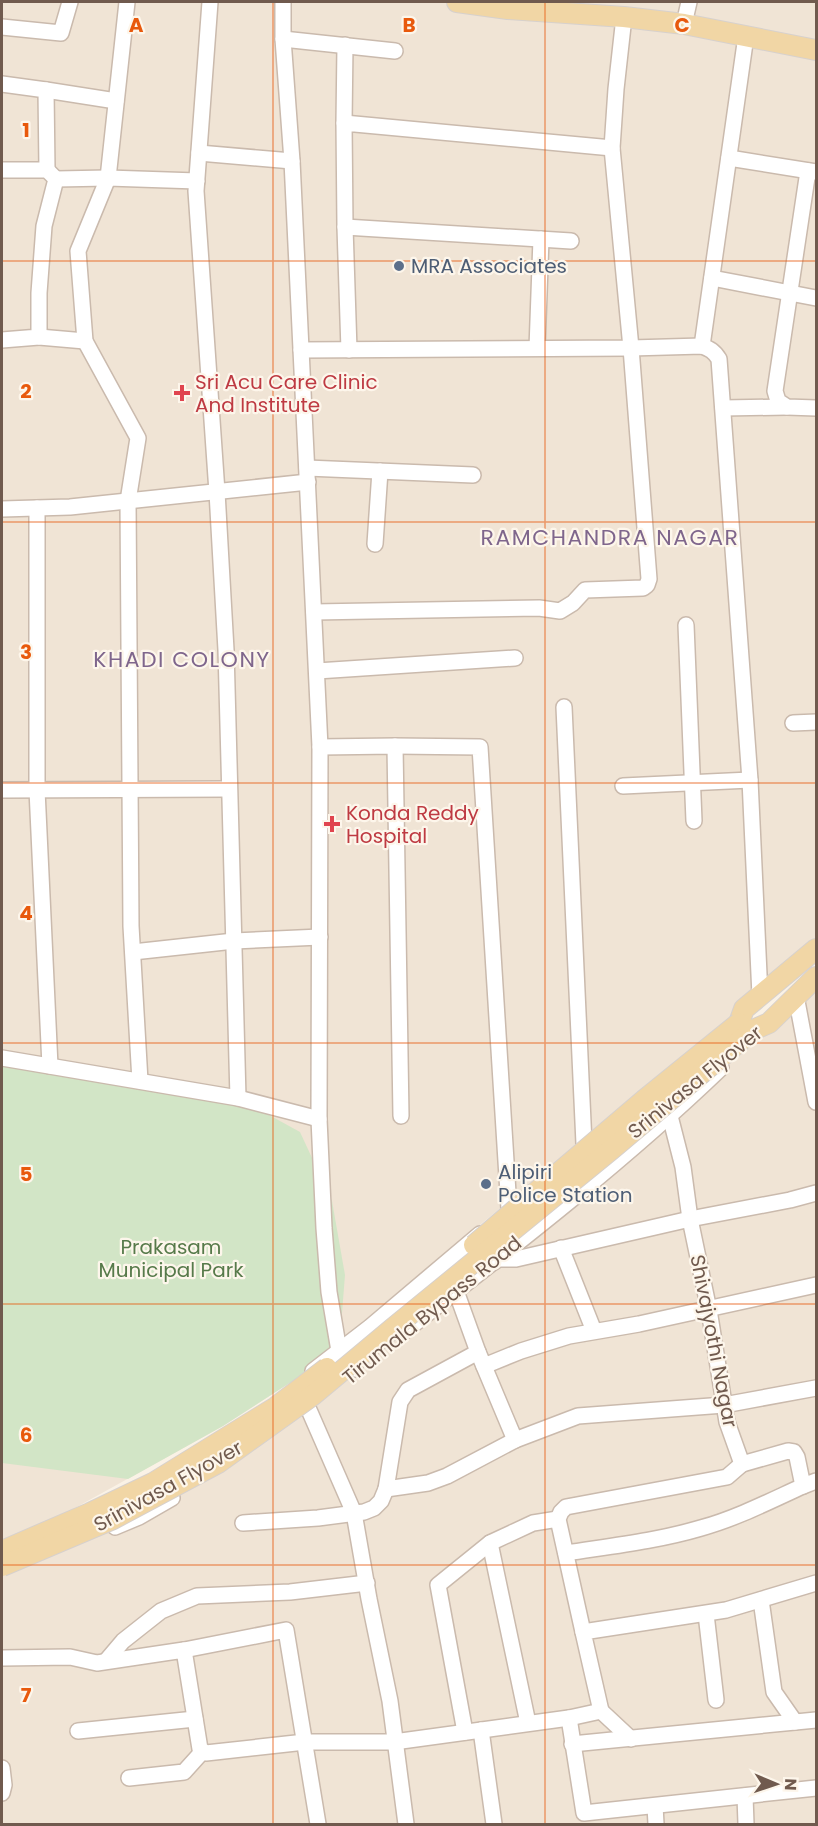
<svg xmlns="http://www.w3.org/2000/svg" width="818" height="1826" viewBox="0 0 818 1826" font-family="Poppins,sans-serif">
	<rect width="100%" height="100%" fill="#faf2e6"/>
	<g fill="#f0e4d5">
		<polygon points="2,2 816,2 816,946 422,1273 339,1351 223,1426 28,1534 2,1544"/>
		<polygon points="816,988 816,1824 2,1824 2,1574 137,1516 706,1084"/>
	</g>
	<polygon fill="#d2e5c6" points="2,1056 238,1098 300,1132 332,1201 345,1275 339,1351 223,1426 128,1479 2,1463"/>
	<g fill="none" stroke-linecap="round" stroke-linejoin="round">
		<defs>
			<g id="minor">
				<polyline points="127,2 108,178 78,251 85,341 138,438 128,501 131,926 140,1081"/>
				<polyline points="210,2 196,191 217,492 226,650 238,1098"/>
				<polyline points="283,2 283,39 292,161 320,747 319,1119 324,1228 329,1292 339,1351 355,1369"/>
				<polyline points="684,24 689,2"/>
				<polyline points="2,27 61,33 70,2"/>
				<polyline points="283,39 395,51"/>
				<polyline points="2,84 46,90 47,170"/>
				<polyline points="46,90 116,101"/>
				<polyline points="344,123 345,45"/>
				<polyline points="199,153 292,161"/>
				<polyline points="729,158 816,172"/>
				<polyline points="2,170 47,170 56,179 44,226 39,293 39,337 2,340"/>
				<polyline points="808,171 775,391 778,401 787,407 816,408"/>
				<polyline points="56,179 108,178 197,181"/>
				<polyline points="345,227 571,241"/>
				<polyline points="712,278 816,298"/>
				<polyline points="39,337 85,341"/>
				<polyline points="702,346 746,36"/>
				<polyline points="537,348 541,239"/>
				<path d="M 301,350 L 631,348 L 702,346 C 710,349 714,351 719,359 L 750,780 L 760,996"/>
				<polyline points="349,350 345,227 344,123 612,148"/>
				<polyline points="723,408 787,407"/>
				<polyline points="307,468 473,475"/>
				<polyline points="37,508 37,790 50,1066"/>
				<polyline points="2,509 70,507 308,482"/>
				<polyline points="375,544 380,471"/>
				<polyline points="314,612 539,608 560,611 573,603 585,590 643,588 647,585 649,579 631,348 612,148 616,89 624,17"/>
				<polyline points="686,625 694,821"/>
				<polyline points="317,671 515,658"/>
				<polyline points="564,707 584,1144"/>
				<polyline points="793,723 816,722"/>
				<polyline points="395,746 480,747 509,1209"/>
				<polyline points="320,747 395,746 401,1116"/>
				<polyline points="623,786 750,780"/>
				<polyline points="2,790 229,789"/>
				<polyline points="133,952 234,941 320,937"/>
				<polyline points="796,996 816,1102"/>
				<polyline points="2,1058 238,1098 319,1119"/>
				<polyline points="670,1116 683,1167 690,1219 709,1310 727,1422 742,1464 788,1451 794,1452 797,1457 803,1486 816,1481"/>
				<polyline points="561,1248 594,1331"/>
				<polyline points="494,1262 498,1259 516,1259 690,1219 790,1200 816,1193"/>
				<polyline points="456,1291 478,1352 515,1440 578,1416 724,1405 816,1388"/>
				<path d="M 405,1331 C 513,1247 622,1163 721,1068"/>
				<polyline points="484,1366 521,1351 569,1336 639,1324 816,1285"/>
				<polyline points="313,1371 370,1327 480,1234"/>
				<polyline points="309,1410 354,1513 369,1599 390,1701 406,1824"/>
				<polyline points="386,1489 428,1483 447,1476 515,1440"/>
				<polyline points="243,1523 318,1518 364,1512 374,1508 381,1501 386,1489 400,1402 408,1390 478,1352"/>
				<polyline points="115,1527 139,1517 172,1498"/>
				<polyline points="490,1543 528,1723"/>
				<path d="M 566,1553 C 611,1546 657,1541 701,1528 C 737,1518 770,1501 803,1486"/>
				<polyline points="761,1600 774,1692 795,1722"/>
				<polyline points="706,1614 716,1700"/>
				<polyline points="583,1632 558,1519 561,1512 566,1507 727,1477 742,1464"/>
				<polyline points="184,1650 286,1630 318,1824"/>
				<polyline points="2,1658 70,1657 97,1663 184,1650 200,1749 206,1753 305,1742 394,1742 569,1718 584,1813 816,1788"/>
				<polyline points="106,1661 123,1641 161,1611 197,1596 290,1592 367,1583"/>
				<polyline points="601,1711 631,1739"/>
				<polyline points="569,1718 601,1711 583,1632 726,1610 816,1583"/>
				<polyline points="481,1730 494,1824"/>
				<polyline points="78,1731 195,1719"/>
				<polyline points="465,1732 438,1585 490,1543 533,1523 558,1519"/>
				<polyline points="572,1744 816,1720"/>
				<polyline points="2,1768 4,1785 2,1793"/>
				<polyline points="129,1778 184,1772 202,1752"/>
				<polyline points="745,1796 746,1824"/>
				<polyline points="655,1806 656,1824"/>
			</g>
			<g id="major">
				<polyline points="457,2 508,9 624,17 684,24 816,50"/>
				<polyline points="739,1023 744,1009 816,949"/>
				<polyline points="753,1030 769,1023 816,977"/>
			</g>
		</defs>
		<use href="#minor" stroke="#cabaad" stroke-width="18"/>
		<use href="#major" stroke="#d7d1cd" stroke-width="22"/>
		<use href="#minor" stroke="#fff" stroke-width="15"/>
		<use href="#major" stroke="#f1d6a5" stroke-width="20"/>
		<defs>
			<g id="major-bridge">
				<polyline points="474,1245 644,1100 739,1023"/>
				<polyline points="2,1551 90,1513 153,1483 276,1407 327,1368"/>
				<polyline points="2,1566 113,1519 218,1463 313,1395 392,1329 612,1149 753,1030"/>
			</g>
		</defs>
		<use href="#major-bridge" stroke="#d7d1cd" stroke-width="22" stroke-linecap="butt"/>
		<use href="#major-bridge" stroke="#f1d6a5" stroke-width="20"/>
	</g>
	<path fill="none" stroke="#e8590c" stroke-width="1.5" stroke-opacity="0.55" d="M 273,2 L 273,1824M 545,2 L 545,1824M 2,261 L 816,261M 2,522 L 816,522M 2,783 L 816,783M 2,1043 L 816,1043M 2,1304 L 816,1304M 2,1565 L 816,1565"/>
	<g fill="#5c6f8a" stroke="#fdf6eb" stroke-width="2">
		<circle cx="399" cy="266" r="6"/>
		<circle cx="486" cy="1184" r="6"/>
	</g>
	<g fill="#e0444e" stroke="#fdf6eb" stroke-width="2">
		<path d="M179 384h6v6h6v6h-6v6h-6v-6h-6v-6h6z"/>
		<path d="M329 815h6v6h6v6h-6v6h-6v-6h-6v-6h6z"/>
	</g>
	<g text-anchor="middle" stroke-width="4.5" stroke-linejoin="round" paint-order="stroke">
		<g font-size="20" fill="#4e5e75" stroke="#fdf6eb" text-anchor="start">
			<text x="411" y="273">MRA Associates</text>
			<text x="498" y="1179">Alipiri<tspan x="498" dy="23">Police Station</tspan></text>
		</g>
		<g font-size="20" fill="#be3a42" stroke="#fdf6eb" text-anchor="start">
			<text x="195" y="389">Sri Acu Care Clinic<tspan x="195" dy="23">And Institute</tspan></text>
			<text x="346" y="820">Konda Reddy<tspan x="346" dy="23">Hospital</tspan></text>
		</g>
		<g font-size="20" fill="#705a4e" stroke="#fdf6eb">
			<text transform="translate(695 1082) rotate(-39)" y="7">Srinivasa Flyover</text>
			<text transform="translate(432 1310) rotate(-39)" y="7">Tirumala Bypass Road</text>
			<text transform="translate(714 1341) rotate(79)" y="7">Shivajyothi Nagar</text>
			<text transform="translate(168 1486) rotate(-29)" y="7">Srinivasa Flyover</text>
		</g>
		<g font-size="20" fill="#577a4a" stroke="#fdf6eb">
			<text x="171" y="1254">Prakasam<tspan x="171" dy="23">Municipal Park</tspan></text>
		</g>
		<g font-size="22" letter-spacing="1.5" fill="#7f668c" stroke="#fdf6eb">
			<text x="610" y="545">RAMCHANDRA NAGAR</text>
			<text x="182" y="667">KHADI COLONY</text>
		</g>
	</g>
	<g font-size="20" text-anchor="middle" font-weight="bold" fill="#e8590c" stroke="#fdf6eb" stroke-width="4.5" stroke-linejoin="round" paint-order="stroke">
		<text x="136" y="32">A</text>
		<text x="409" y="32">B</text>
		<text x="682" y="32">C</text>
		<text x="26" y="137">1</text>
		<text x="26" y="398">2</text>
		<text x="26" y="659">3</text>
		<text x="26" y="920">4</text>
		<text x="26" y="1181">5</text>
		<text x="26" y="1442">6</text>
		<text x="26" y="1702">7</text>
	</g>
	<rect width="818" height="1826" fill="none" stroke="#705a4e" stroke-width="6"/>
	<g transform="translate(776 1784) rotate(92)" stroke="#fdf6eb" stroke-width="4.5" paint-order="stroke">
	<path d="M0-4.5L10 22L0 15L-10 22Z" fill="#705a4e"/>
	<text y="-9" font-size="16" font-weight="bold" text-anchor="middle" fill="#705a4e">N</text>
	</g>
</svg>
